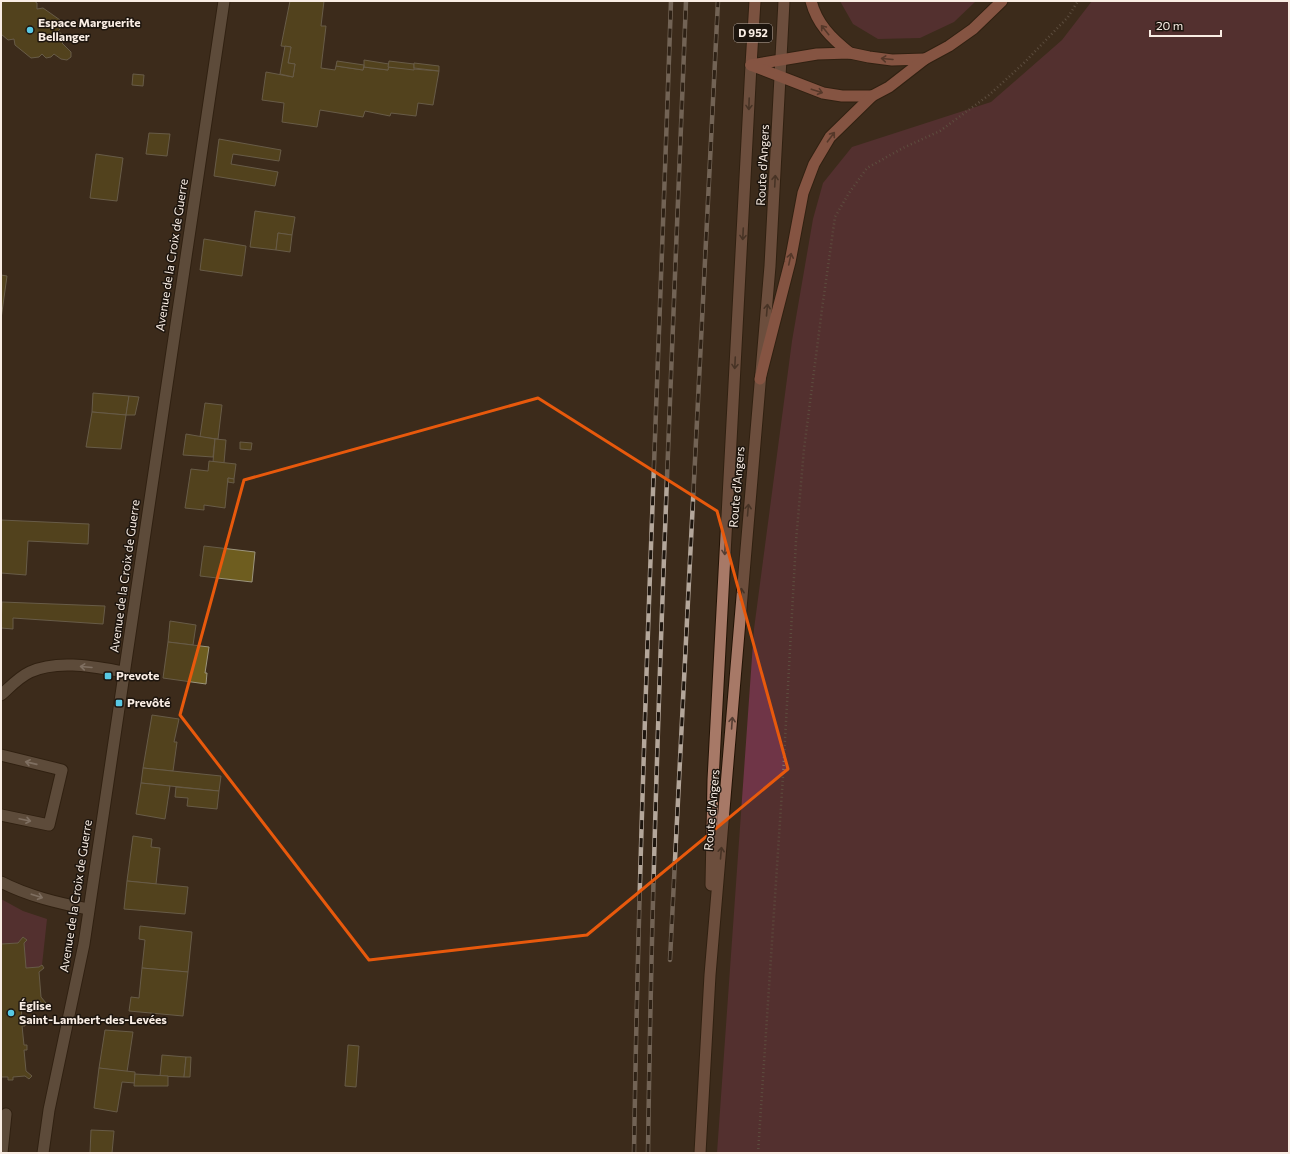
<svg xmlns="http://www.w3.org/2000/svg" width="1290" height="1154" viewBox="0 0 1290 1154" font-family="Commissioner,sans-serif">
	<rect width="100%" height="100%" fill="#3c2b1b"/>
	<g fill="#6f3547">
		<polygon points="840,1 976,1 954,22 920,38 878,39 853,24"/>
		<polygon points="1092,1 1289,1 1289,1153 717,1153 754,629 792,341 813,219 823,183 852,147 991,102 1062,40"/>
		<polygon points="1,899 23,911 47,919 42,965 39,967 26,968 24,943 26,940 24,937 18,943 1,944"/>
	</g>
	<g fill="#6e5d1f" stroke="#9c957d">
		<polygon points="1,1 34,1 37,3 37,9 43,8 60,20 60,29 58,31 63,35 64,41 62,43 71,52 71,57 67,60 61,59 54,54 51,57 46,58 42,54 39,57 31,58 15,45 14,39 8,40 1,34"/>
		<polygon points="290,1 324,1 321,26 326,26 321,68 335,70 336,66 363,70 364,67 388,70 388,67 439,71 433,105 418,103 416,116 391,113 390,116 365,111 363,117 320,110 317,127 282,122 284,103 262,100 266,72 293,77 295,64 288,63 291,47 281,46"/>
		<polygon points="285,46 291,47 288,63 295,64 293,77 280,74"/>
		<polygon points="364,60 389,64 388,70 364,67"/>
		<polygon points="337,61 364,65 363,70 336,66"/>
		<polygon points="389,61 414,64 414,70 388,67"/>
		<polygon points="414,63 439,66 439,71 414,68"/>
		<polygon points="133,74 144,75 143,86 132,85"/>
		<polygon points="149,133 170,134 167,156 146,154"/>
		<polygon points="219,139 281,150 279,161 233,154 231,164 278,172 275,186 214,176"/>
		<polygon points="96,154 123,158 117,201 90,198"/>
		<polygon points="255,211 295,217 292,235 278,233 276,250 250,247"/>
		<polygon points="278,233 292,235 290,252 276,250"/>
		<polygon points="204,239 246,246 242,276 200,270"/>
		<polygon points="1,275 7,276 1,319"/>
		<polygon points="93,393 129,396 126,415 92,412"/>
		<polygon points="129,396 139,397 135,415 126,415"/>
		<polygon points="205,403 222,405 218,439 200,437"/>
		<polygon points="92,412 126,415 121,449 86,447"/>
		<polygon points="186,434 215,439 213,457 183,455"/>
		<polygon points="215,439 226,440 224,463 213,462"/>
		<polygon points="240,442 252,443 251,450 240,449"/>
		<polygon points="209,461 236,464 234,479 228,478 225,508 204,505 204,510 185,508 191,469 208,471"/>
		<polygon points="228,478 234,479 234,483 228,482"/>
		<polygon points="1,520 89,524 88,544 28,541 26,575 1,573"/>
		<polygon points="204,546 255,552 252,582 200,576"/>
		<polygon points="2,602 105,606 103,624 13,618 13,629 1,628"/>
		<polygon points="170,621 196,625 193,645 168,642"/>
		<polygon points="168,642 209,647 205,673 207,673 206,684 163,678"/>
		<polygon points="152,715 179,719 174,742 177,742 173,771 143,768"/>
		<polygon points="143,768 221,776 219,791 141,783"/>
		<polygon points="141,783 170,786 165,819 136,814"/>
		<polygon points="176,787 219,791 217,809 187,806 188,798 175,797"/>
		<polygon points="133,836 152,839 151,847 160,848 156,884 127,881"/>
		<polygon points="127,881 188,887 185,914 124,909"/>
		<polygon points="140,926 192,932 188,972 142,968 145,940 139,939"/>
		<polygon points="23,937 27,940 24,943 26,968 39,967 42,965 44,968 39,972 41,997 46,1003 43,1005 40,1001 21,1003 22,1021 25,1021 25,1026 22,1026 24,1045 27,1045 27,1050 24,1050 26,1071 32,1076 29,1079 25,1076 13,1077 13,1080 8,1080 8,1077 1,1077 1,944 18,943"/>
		<polygon points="142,968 188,972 183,1016 129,1011 131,997 139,998"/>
		<polygon points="105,1030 133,1032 127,1072 99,1068"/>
		<polygon points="348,1045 359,1046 356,1087 345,1086"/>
		<polygon points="162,1055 186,1057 184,1077 160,1076"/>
		<polygon points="186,1057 191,1057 190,1077 184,1077"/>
		<polygon points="99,1068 135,1072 135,1083 122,1082 117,1112 94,1108"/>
		<polygon points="135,1074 168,1076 168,1086 134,1086"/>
		<polygon points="91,1130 114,1131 112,1153 90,1153"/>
	</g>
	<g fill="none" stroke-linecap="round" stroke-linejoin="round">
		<defs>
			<g id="service">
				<polyline points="1,755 62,770 49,825 1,815"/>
				<polyline points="2,1153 6,1114"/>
			</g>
			<g id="tertiary">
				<path d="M 1,695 C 10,687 19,677 30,672 C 58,659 95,667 124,672"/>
				<path d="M 1,882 C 28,896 58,903 88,909"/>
				<polyline points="43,1153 49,1110 84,944 224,1"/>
			</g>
			<g id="secondary">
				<polyline points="711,885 713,780 751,65"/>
				<polyline points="700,1153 710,975 770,266 784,1"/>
			</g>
			<polyline id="primary" points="751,65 755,1"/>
			<g id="trunk">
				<path d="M 811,1 C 817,24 831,38 850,53"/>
				<polyline points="751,65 817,54 850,53 869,57 892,60 925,59"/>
				<polyline points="751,65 823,93 842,96 872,96"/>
				<polyline points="760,379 790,262 803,193 814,164 830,137 872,96 889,87 925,59 949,46 973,29 1002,1"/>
			</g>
		</defs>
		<use href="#service" stroke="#221305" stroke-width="13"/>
		<use href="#tertiary" stroke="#221305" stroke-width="13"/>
		<use href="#secondary" stroke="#221305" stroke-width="13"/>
		<use href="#primary" stroke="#221305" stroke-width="13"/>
		<use href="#trunk" stroke="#221305" stroke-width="13"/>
		<polyline stroke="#86776a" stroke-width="2.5" stroke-dasharray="1 3" stroke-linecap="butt" points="758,1153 783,776 796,541 804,449 822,309 835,217 849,193 867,168 903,148 940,131 989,95 1023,64 1068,17 1078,1"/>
		<use href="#service" stroke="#867261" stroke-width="11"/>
		<use href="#tertiary" stroke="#867261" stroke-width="11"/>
		<use href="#secondary" stroke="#a77967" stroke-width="11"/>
		<use href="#primary" stroke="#c7806e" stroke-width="11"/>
		<use href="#trunk" stroke="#dd8572" stroke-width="11"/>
		<defs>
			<g id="rail">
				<polyline points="670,960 718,1"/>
				<path d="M 634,1153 C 640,769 658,385 671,1"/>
				<path d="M 648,1153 C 653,769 671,385 686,1"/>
			</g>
		</defs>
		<use href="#rail" stroke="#b4a79b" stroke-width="4.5"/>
		<use href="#rail" stroke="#1d150e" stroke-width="3" stroke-dasharray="9" stroke-linecap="butt"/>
	</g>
	<defs><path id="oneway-shaft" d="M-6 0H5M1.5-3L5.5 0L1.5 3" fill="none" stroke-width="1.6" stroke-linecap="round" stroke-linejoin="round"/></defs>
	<g stroke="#73473b">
		<use href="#oneway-shaft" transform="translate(825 30) rotate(-129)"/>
		<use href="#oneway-shaft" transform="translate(887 59) rotate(-175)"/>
		<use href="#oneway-shaft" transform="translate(817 91) rotate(18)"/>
		<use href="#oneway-shaft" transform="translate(831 137) rotate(-53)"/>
		<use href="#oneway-shaft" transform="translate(790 259) rotate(-78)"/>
	</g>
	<g stroke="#543d32">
		<use href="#oneway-shaft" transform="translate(749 104) rotate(92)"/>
		<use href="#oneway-shaft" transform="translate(775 181) rotate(-87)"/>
		<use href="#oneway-shaft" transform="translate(743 234) rotate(93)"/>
		<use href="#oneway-shaft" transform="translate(767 310) rotate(-85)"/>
		<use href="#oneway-shaft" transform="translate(735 363) rotate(93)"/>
		<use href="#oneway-shaft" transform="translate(748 510) rotate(-85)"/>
		<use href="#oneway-shaft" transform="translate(725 549) rotate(93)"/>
		<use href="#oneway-shaft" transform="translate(741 594) rotate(-86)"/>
		<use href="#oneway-shaft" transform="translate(732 723) rotate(-86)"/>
		<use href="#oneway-shaft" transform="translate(721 853) rotate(-85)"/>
	</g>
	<g stroke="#d1c2b6">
		<use href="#oneway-shaft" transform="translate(86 667) rotate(-175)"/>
		<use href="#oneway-shaft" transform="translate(31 763) rotate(-167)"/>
		<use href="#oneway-shaft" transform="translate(25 820) rotate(12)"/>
		<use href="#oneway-shaft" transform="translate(37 896) rotate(18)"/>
	</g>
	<path d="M0 0H1290V1154H0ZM 538,398 L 717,511 L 788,769 L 587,935 L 369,960 L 180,715 L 244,480 Z" fill="#3c2b1b" fill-opacity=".55" fill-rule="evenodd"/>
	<path fill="none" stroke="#e8590c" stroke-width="3" stroke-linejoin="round" d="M 538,398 L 717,511 L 788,769 L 587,935 L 369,960 L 180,715 L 244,480 Z"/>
	<g fill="#58c9e4" stroke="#1d150e" stroke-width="1.5">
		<circle cx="30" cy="30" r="4"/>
		<rect x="104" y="672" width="8" height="8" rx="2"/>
		<rect x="115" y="699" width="8" height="8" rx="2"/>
		<circle cx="11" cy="1013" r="4"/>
	</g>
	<g text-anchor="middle" stroke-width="3" stroke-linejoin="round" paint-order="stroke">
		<rect fill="#1d150e" stroke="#b7aca4" stroke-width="1" x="734" y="24" width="38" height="18" rx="3"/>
		<g font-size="11" font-weight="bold" fill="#f9ede4">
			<text x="753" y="37">D 952</text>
		</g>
		<g font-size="12" font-weight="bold" fill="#f9ede4" stroke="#1d150e" text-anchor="start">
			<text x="38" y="27">Espace Marguerite<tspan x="38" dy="14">Bellanger</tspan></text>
			<text x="116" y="680">Prevote</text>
			<text x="127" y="707">Prevôté</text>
			<text x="19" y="1010">Église<tspan x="19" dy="14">Saint-Lambert-des-Levées</tspan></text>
		</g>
		<g font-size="12" fill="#f9ede4" stroke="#1d150e">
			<text transform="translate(763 165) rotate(-87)" y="4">Route d'Angers</text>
			<text transform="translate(172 255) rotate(-81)" y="4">Avenue de la Croix de Guerre</text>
			<text transform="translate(737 487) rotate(-85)" y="4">Route d'Angers</text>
			<text transform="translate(125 576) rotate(-82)" y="4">Avenue de la Croix de Guerre</text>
			<text transform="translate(712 810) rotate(-85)" y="4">Route d'Angers</text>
			<text transform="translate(76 896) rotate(-81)" y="4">Avenue de la Croix de Guerre</text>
		</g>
	</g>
	<rect width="1290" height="1154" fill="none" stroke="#f9ede4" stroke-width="4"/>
	<path d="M1150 30v6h71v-6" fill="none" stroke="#f9ede4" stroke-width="2"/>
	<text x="1156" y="30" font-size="12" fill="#f9ede4" stroke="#1d150e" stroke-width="3" paint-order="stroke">20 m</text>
</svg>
